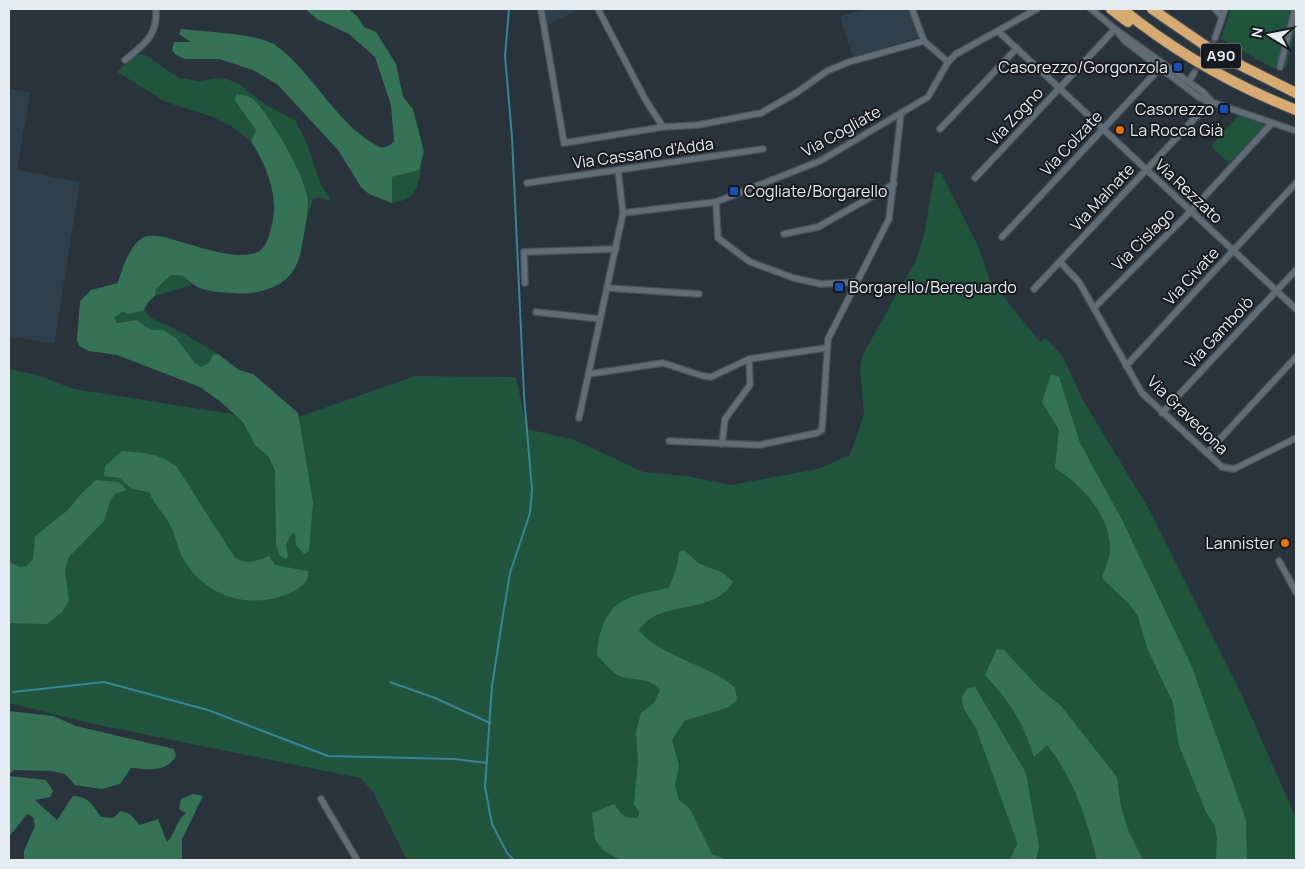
<svg xmlns="http://www.w3.org/2000/svg" width="1305" height="869" viewBox="0 0 1305 869" font-family="Manrope,sans-serif">
	<rect width="100%" height="100%" fill="#29333c"/>
	<g fill="#2f404c">
		<polygon points="544,9 580,9 547,25"/>
		<polygon points="863,9 908,9 919,37 853,57 840,17"/>
		<polygon points="9,89 30,93 17,170 80,182 54,344 9,336"/>
	</g>
	<g fill="#20543c">
		<polygon points="1231,9 1296,9 1296,26 1286,68 1273,68 1221,39"/>
		<polygon points="137,54 145,55 179,78 199,81 218,78 227,79 239,84 264,104 295,120 306,141 320,183 330,199 328,201 319,197 313,199 307,219 308,198 298,170 272,122 256,130 251,141 231,126 213,117 166,102 117,72"/>
		<polygon points="1239,115 1265,125 1229,163 1211,146"/>
		<path d="M 422,163 C 418,186 418,199 392,203 L 392,177 L 419,170 Z"/>
		<polygon points="935,172 941,173 977,244 990,280 1040,342 1046,338 1063,357 1084,402 1150,511 1240,691 1296,818 1296,860 407,860 372,790 360,778 89,723 9,703 9,369 37,375 74,389 258,418 276,425 415,376 516,377 527,429 575,440 643,472 687,476 731,485 818,469 850,455 864,414 860,369 862,356 916,260 924,235"/>
		<polygon points="171,275 184,276 191,285 155,296 156,289"/>
		<polygon points="144,310 151,318 183,333 218,354 213,355 209,363 201,367 195,363 176,338 163,330 151,330 137,320 117,323 113,318 122,312 130,314"/>
	</g>
	<g fill="#367356">
		<path d="M 305,9 L 348,9 L 357,16 L 364,27 L 376,32 L 396,64 L 403,97 L 413,109 L 424,152 L 419,170 L 392,177 L 392,203 L 369,194 L 361,187 L 338,150 L 278,85 L 253,70 L 219,59 L 185,59 L 176,55 L 172,50 L 174,42 L 191,42 L 179,34 L 181,29 C 205,32 261,33 278,47 C 315,75 339,129 382,148 L 390,145 L 394,141 L 391,105 L 375,57 L 349,34 L 317,19 Z"/>
		<path d="M 237,94 C 242,95 250,96 254,100 C 271,117 306,177 308,200 C 308,212 306,223 304,234 C 302,246 300,261 293,271 C 280,290 253,295 232,293 C 213,292 196,291 184,276 L 171,275 L 156,289 L 155,296 L 148,302 L 144,310 L 130,314 L 122,312 L 114,318 L 117,323 L 137,320 L 151,330 L 163,330 L 176,338 L 195,363 L 201,367 L 209,363 L 213,355 L 218,354 L 239,370 L 253,374 L 298,413 L 313,503 L 309,551 L 304,554 L 296,545 L 295,534 L 292,533 L 286,545 L 288,557 L 286,559 L 280,556 L 276,545 L 275,471 L 269,457 L 255,445 L 243,422 L 222,403 L 200,387 L 117,355 L 89,351 L 79,346 L 77,340 L 80,301 L 91,290 L 118,283 C 122,269 130,244 144,237 C 152,234 166,237 174,240 C 195,245 244,265 262,249 C 268,242 270,232 272,224 C 279,195 266,165 251,141 L 256,130 L 234,99 Z"/>
		<path d="M 1051,374 L 1059,377 L 1080,443 L 1122,520 L 1192,667 L 1246,820 L 1247,860 L 1216,860 L 1217,839 L 1215,826 L 1206,812 L 1178,743 L 1173,703 L 1147,648 L 1138,616 L 1129,604 L 1102,578 C 1104,570 1109,560 1110,552 C 1111,515 1083,486 1055,468 L 1059,430 L 1042,402 Z"/>
		<path d="M 122,451 C 143,453 160,453 177,467 L 235,558 C 248,565 256,561 269,556 L 275,565 L 308,571 C 310,583 298,590 287,594 C 248,610 205,596 184,560 C 178,550 176,537 171,527 C 165,514 154,505 149,492 L 132,489 L 120,478 L 104,476 L 105,466 Z"/>
		<polygon points="96,480 119,482 127,490 115,494 110,501 104,521 69,557 65,570 69,601 62,612 47,624 9,623 9,562 20,567 27,566 33,559 35,536 68,510 82,493"/>
		<path d="M 684,550 L 698,563 L 723,573 L 733,582 C 713,617 657,598 639,631 C 664,658 707,664 735,687 L 737,700 L 729,707 L 684,721 L 672,740 L 679,765 L 675,785 L 679,800 L 690,809 L 712,854 L 728,860 L 620,860 L 603,850 L 595,840 L 592,813 L 614,804 C 621,813 623,819 636,818 L 639,815 L 639,811 L 634,805 L 638,761 L 636,732 L 641,713 L 654,703 L 660,690 C 647,675 631,682 618,675 C 610,671 603,661 597,655 C 602,602 621,597 669,588 L 677,566 L 679,552 Z"/>
		<path d="M 997,649 L 1004,650 L 1040,689 L 1061,706 L 1117,777 L 1121,807 L 1128,830 L 1143,860 L 1097,860 C 1086,818 1075,780 1047,745 L 1034,757 C 1021,718 1012,705 985,675 Z"/>
		<polygon points="975,687 1026,773 1039,846 1036,860 1010,860 1017,844 1016,839 976,728 963,707 962,696 968,688"/>
		<path d="M 9,711 L 53,716 L 76,726 L 174,749 L 176,756 C 166,773 149,769 131,768 L 120,784 L 102,789 L 75,785 L 65,774 L 52,771 L 14,770 L 9,774 Z"/>
		<path d="M 9,776 L 46,780 L 53,791 L 50,797 L 35,800 L 57,820 L 73,796 C 89,797 92,804 101,817 L 113,818 L 121,811 L 130,814 L 140,825 L 158,819 L 167,842 C 176,834 174,823 186,813 L 179,809 L 181,799 L 193,794 L 203,796 L 182,839 L 182,860 L 24,860 L 24,851 L 35,826 L 33,817 L 27,814 L 9,837 Z"/>
	</g>
	<g fill="none" stroke-linecap="round" stroke-linejoin="round">
		<g stroke="#388496" stroke-width="2">
			<polyline points="509,9 505,56 512,137 524,395 532,490 530,513 510,573 503,615 492,686 485,787 492,824 507,853 514,860"/>
			<polyline points="390,682 435,698 490,723"/>
			<polyline points="13,692 104,682 208,710 328,756 454,759 487,763"/>
		</g>
		<polyline stroke="#454f57" stroke-width="5.5" stroke-dasharray="5.5 3" stroke-linecap="butt" points="1194,73 1215,38"/>
		<defs>
			<g id="street">
				<polyline points="541,9 564,143 663,127 698,125 761,113 796,93 827,71 849,62 924,41"/>
				<polyline points="598,9 645,99 663,127"/>
				<polyline points="912,9 924,41 948,62"/>
				<polyline points="1091,9 1115,29 1203,92 1211,101"/>
				<polyline points="1215,9 1222,17"/>
				<polyline points="1115,29 1125,41 1200,98 1296,131"/>
				<polyline points="998,31 1296,309"/>
				<polyline points="1215,38 1225,9"/>
				<path d="M 125,60 C 144,44 158,36 156,9"/>
				<polyline points="1280,67 1295,9"/>
				<polyline points="1189,81 1194,73"/>
				<polyline points="940,129 1017,48"/>
				<polyline points="975,178 1115,29"/>
				<polyline points="527,183 763,149"/>
				<polyline points="716,202 718,238 750,262 794,278 821,284 856,282"/>
				<polyline points="623,213 716,202 820,161 928,97 948,62 956,54 1037,9"/>
				<polyline points="784,234 818,227 894,184"/>
				<polyline points="1002,237 1160,68"/>
				<polyline points="1060,262 1079,282 1142,393 1222,467 1234,469 1296,438"/>
				<polyline points="525,283 524,252 616,249"/>
				<polyline points="607,288 699,294"/>
				<polyline points="1034,289 1211,101"/>
				<polyline points="1094,308 1191,211 1272,123"/>
				<polyline points="536,312 600,319"/>
				<polyline points="1126,366 1296,183"/>
				<polyline points="589,374 663,363 703,376 711,377 749,359 826,348"/>
				<polyline points="1162,413 1296,270"/>
				<polyline points="579,418 623,213 618,170"/>
				<polyline points="669,441 759,445 817,433 822,430 828,339 889,219 901,113"/>
				<polyline points="722,444 725,419 750,385 749,359"/>
				<polyline points="1207,453 1296,357"/>
				<polyline points="1279,561 1296,592"/>
				<polyline points="321,799 357,860"/>
			</g>
			<g id="highway">
				<polyline points="1111,9 1128,22"/>
				<path d="M 1122,9 C 1175,52 1233,85 1296,110"/>
				<polyline points="1152,9 1216,53 1296,93"/>
			</g>
		</defs>
		<use href="#street" stroke="#485159" stroke-width="8"/>
		<use href="#highway" stroke="#485159" stroke-width="12"/>
		<use href="#street" stroke="#606c76" stroke-width="5.5"/>
		<use href="#highway" stroke="#d6aa70" stroke-width="10"/>
	</g>
	<g fill="#1a4fb4" stroke="#161a1e" stroke-width="2">
		<rect x="1173" y="62" width="10" height="10" rx="2.5"/>
		<rect x="1219" y="104" width="10" height="10" rx="2.5"/>
		<rect x="729" y="186" width="10" height="10" rx="2.5"/>
		<rect x="834" y="282" width="10" height="10" rx="2.5"/>
	</g>
	<g fill="#e8710a" stroke="#161a1e" stroke-width="2">
		<circle cx="1120" cy="130" r="5"/>
		<circle cx="1285" cy="543" r="5"/>
	</g>
	<g text-anchor="middle" stroke-width="4" stroke-linejoin="round" paint-order="stroke">
		<rect fill="#161a1e" stroke="#a6acb2" stroke-width="1" x="1201" y="43.5" width="40" height="25" rx="4"/>
		<g font-size="15" font-weight="bold" fill="#e4ebf1">
			<text x="1221" y="61">A90</text>
		</g>
		<g font-size="16" fill="#e4ebf1" stroke="#161a1e" text-anchor="end">
			<text x="1168" y="73">Casorezzo/Gorgonzola</text>
			<text x="1214" y="115">Casorezzo</text>
			<text x="1130" y="136" text-anchor="start">La Rocca Già</text>
			<text x="744" y="197" text-anchor="start">Cogliate/Borgarello</text>
			<text x="849" y="293" text-anchor="start">Borgarello/Bereguardo</text>
			<text x="1275" y="549">Lannister</text>
		</g>
		<g font-size="16" fill="#e4ebf1" stroke="#161a1e">
			<text transform="translate(1015 116) rotate(-47)" y="6">Via Zogno</text>
			<text transform="translate(841 131) rotate(-29)" y="6">Via Cogliate</text>
			<text transform="translate(1071 143) rotate(-47)" y="6">Via Colzate</text>
			<text transform="translate(643 153) rotate(-8)" y="6">Via Cassano d'Adda</text>
			<text transform="translate(1189 191) rotate(43)" y="6">Via Rezzato</text>
			<text transform="translate(1102 197) rotate(-47)" y="6">Via Malnate</text>
			<text transform="translate(1143 239) rotate(-45)" y="6">Via Cislago</text>
			<text transform="translate(1191 276) rotate(-47)" y="6">Via Civate</text>
			<text transform="translate(1219 332) rotate(-47)" y="6">Via Gambolò</text>
			<text transform="translate(1188 415) rotate(44)" y="6">Via Gravedona</text>
		</g>
	</g>
	<rect width="1305" height="869" fill="none" stroke="#e4ebf1" stroke-width="20"/>
	<g transform="translate(1270 35) rotate(280)" stroke="#161a1e" stroke-width="4" paint-order="stroke">
	<path d="M0-4L9 19L0 12L-9 19Z" fill="#e4ebf1"/>
	<text y="-8" font-size="14" font-weight="bold" text-anchor="middle" fill="#e4ebf1">N</text>
	</g>
</svg>
